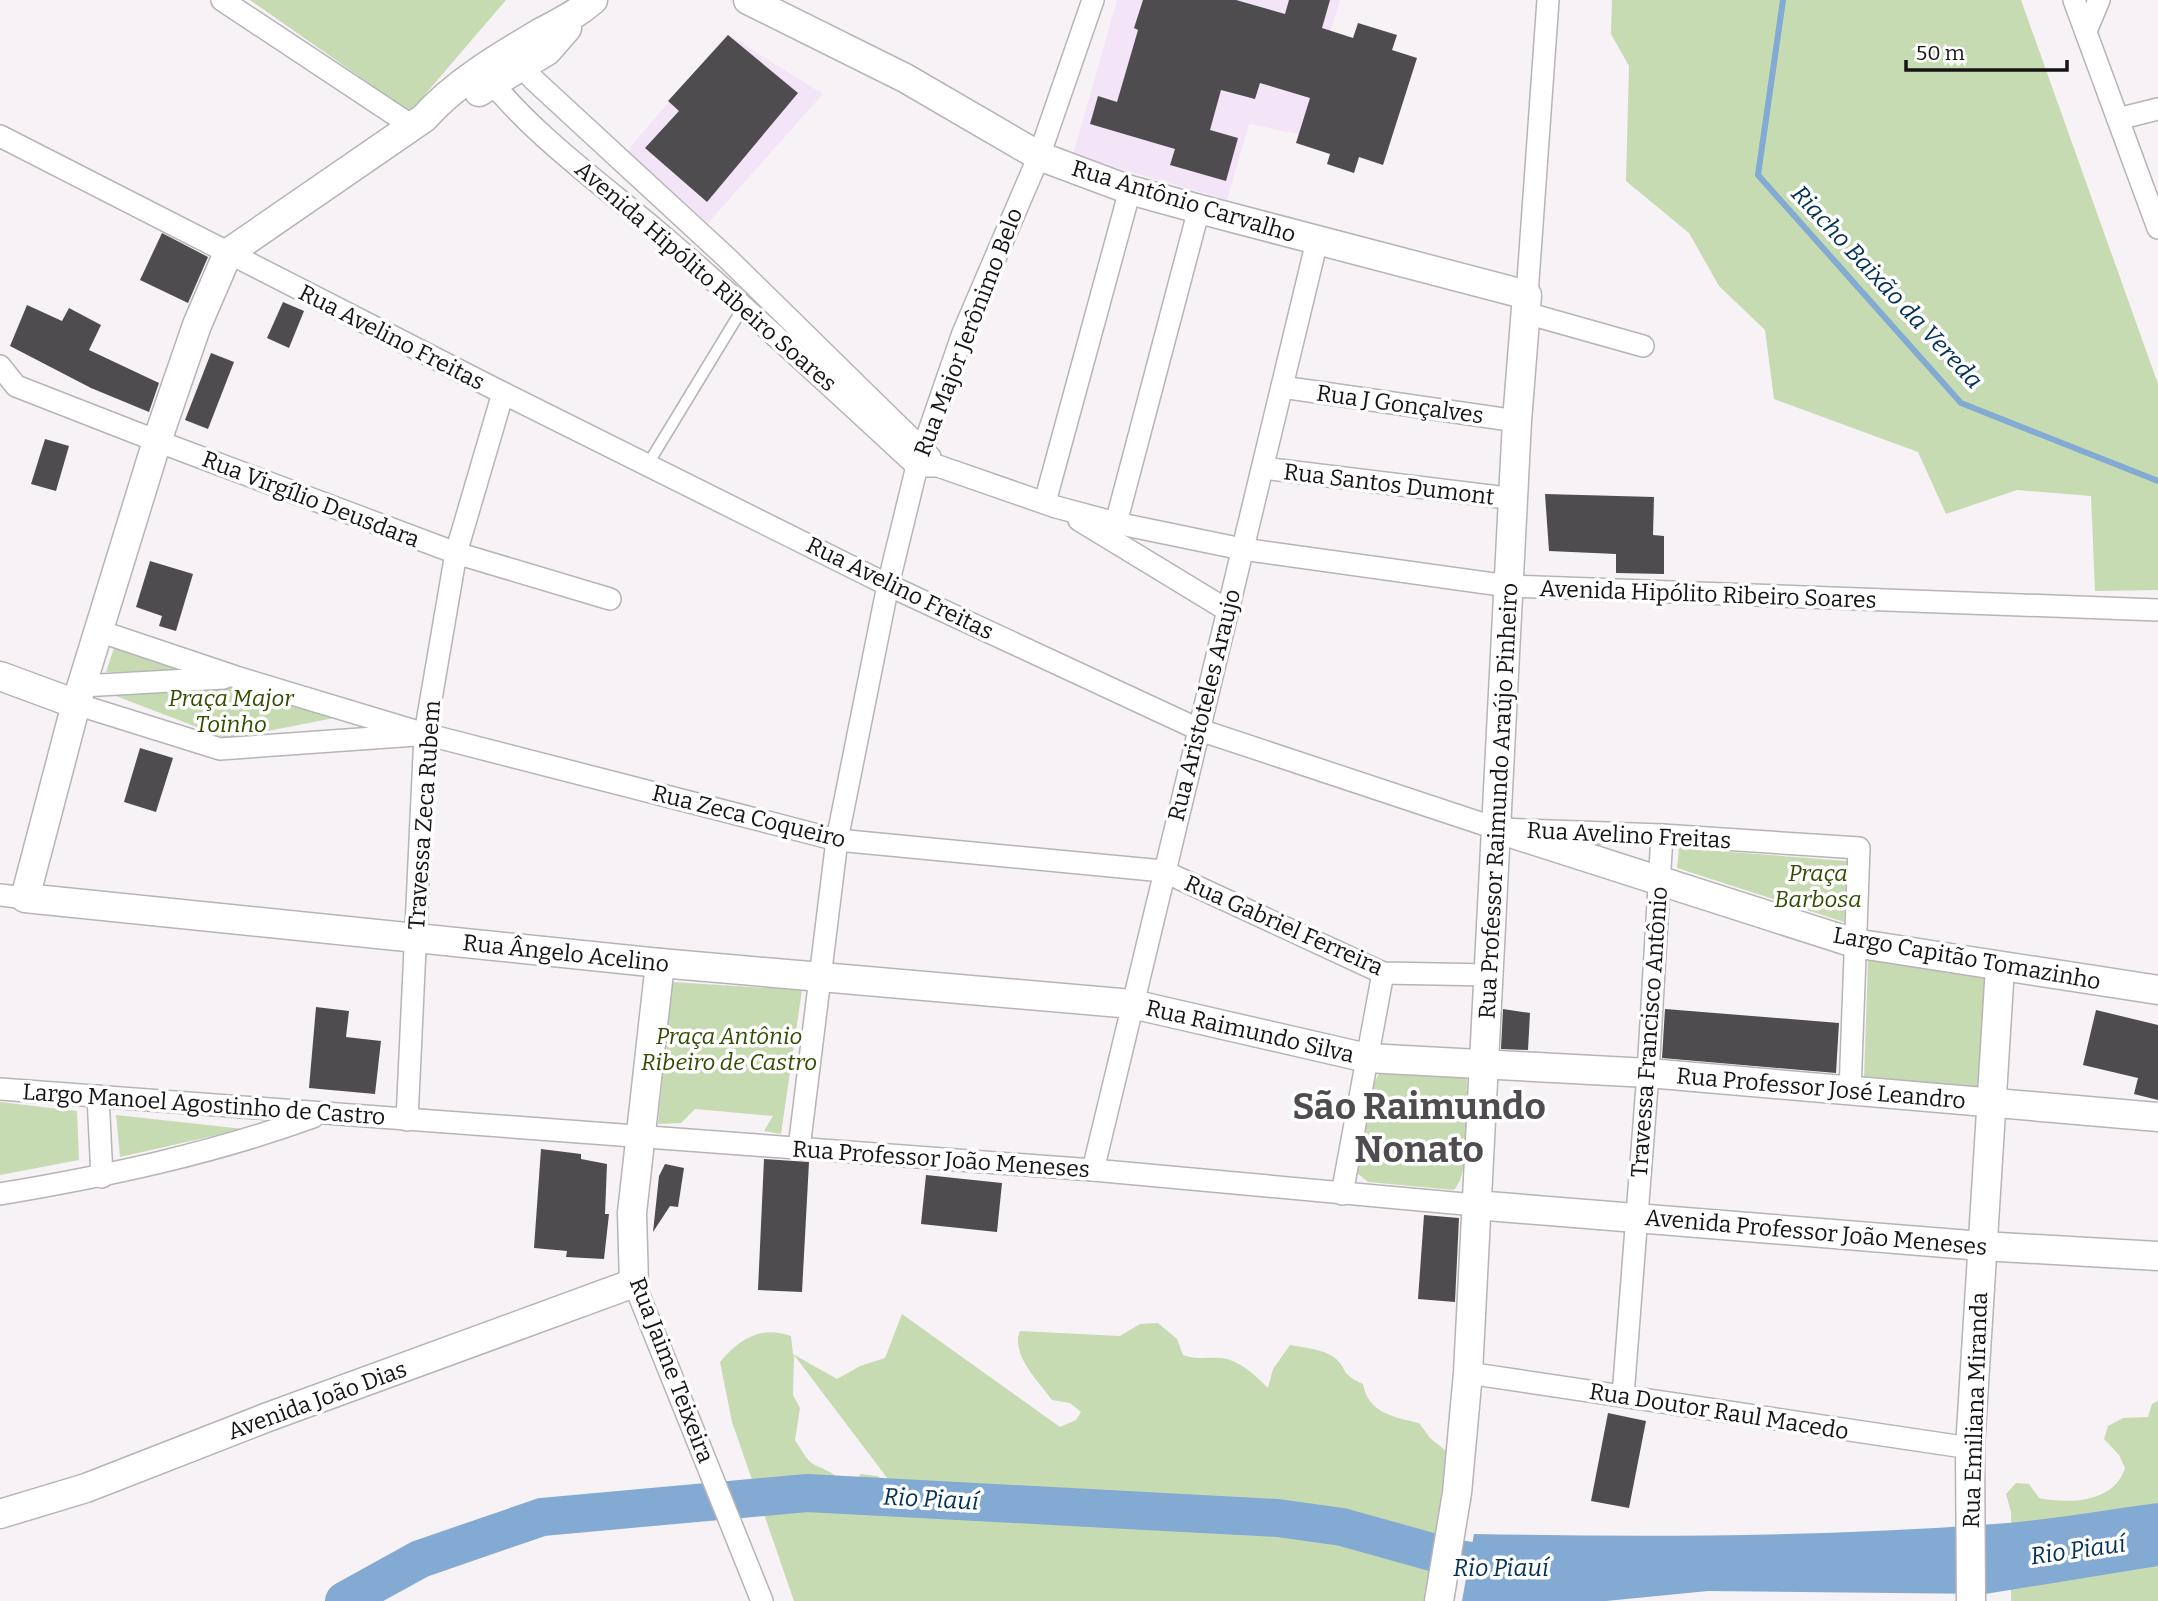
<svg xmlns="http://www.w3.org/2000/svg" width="2158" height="1601" viewBox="0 0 2158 1601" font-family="Bitter,serif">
	<rect width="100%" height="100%" fill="#f7f2f6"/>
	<g fill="#f3e4f8">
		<polygon points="1117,0 1340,0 1299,134 1249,124 1227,200 1073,155"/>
		<polygon points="727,34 823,94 708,223 627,151"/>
	</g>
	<g fill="#c7dbb2" fill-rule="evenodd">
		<polygon points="250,0 506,0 410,112"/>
		<polygon points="1612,0 2021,0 2158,384 2158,590 2095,591 2091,496 2017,490 1946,514 1918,452 1774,399 1765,330 1719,286 1689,233 1626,181 1629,66 1611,34"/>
		<polygon points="114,648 182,671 106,672"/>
		<polygon points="228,683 334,718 228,739 108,693"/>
		<polygon points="1679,848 1847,861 1844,922 1677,868"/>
		<polygon points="1868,960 1986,978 1977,1089 1864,1079"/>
		<polygon points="672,982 802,990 781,1134 764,1131 773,1116 695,1109 681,1123 658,1124"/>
		<path d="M 1381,1070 L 1464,1076 L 1467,1079 C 1466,1106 1472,1171 1454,1190 L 1368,1182 L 1357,1173 L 1357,1162 L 1374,1083 Z"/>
		<polygon points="0,1102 77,1111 79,1160 0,1175"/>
		<polygon points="116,1115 244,1129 120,1157"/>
		<path d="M 902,1314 L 1060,1427 L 1076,1420 L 1081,1412 L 1070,1403 L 1052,1400 C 1039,1382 1010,1354 1020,1331 L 1120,1336 L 1140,1324 L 1158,1323 L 1177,1339 L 1183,1355 C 1197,1360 1207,1357 1221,1358 C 1240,1360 1256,1376 1268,1388 L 1273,1369 L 1290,1345 C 1305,1348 1323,1349 1335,1358 C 1348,1369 1339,1373 1363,1384 C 1368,1413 1394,1417 1419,1423 L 1430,1438 L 1446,1451 L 1440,1509 L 1457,1523 L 1443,1601 L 794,1601 L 732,1422 L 720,1362 C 739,1339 761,1325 791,1336 L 793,1354 L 837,1379 L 860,1366 L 885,1358 ZM 794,1355 L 891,1483 L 891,1484 L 877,1476 L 861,1474 L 844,1494 C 840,1472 830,1473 813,1464 C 806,1460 800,1447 795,1440 L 800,1408 L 793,1395 Z"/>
		<path d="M 2158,1401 L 2158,1601 L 2011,1601 L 2011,1512 L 2006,1494 L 2016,1483 L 2029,1484 L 2039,1498 C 2070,1504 2114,1503 2125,1468 L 2119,1455 L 2104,1439 L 2108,1426 L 2123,1418 L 2148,1417 L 2152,1404 Z"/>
	</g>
	<path fill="#82aad2" d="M 2158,1503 L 2158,1566 L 1985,1594 L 1708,1591 L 1606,1601 L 1462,1601 L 1474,1534 C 1647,1537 1821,1537 1994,1524 C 2049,1520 2104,1510 2158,1503 Z"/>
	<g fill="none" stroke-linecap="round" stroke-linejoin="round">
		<polyline stroke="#82aad2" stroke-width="6" points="1783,0 1758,175 1961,403 2158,481"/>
		<polyline stroke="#82aad2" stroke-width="38" points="344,1601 420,1559 542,1517 807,1493 1278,1518 1342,1527 1453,1558 1520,1569"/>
	</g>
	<g fill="#4f4c4f">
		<polygon points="1143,0 1236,0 1285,14 1289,0 1330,0 1322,28 1353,38 1358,23 1397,35 1392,50 1417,58 1383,165 1359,157 1354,173 1327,164 1330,154 1296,143 1310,98 1260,83 1255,99 1221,90 1210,130 1238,138 1226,181 1170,165 1175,149 1090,124 1098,96 1117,102 1138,30 1134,28"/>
		<polygon points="728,35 798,93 707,202 645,148 679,111 668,101"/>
		<polygon points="162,233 208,257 188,303 140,280"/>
		<polygon points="283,302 304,311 289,348 267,338"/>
		<polygon points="27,305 62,321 69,308 101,325 89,350 159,383 149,412 91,388 10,346"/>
		<polygon points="211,353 234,362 208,429 185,420"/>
		<polygon points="45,439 69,446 56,491 31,484"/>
		<polygon points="1545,494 1654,497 1653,535 1664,536 1664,574 1616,573 1616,554 1549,551"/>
		<polygon points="150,561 193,574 176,631 159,626 162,616 136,607"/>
		<polygon points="140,748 173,758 156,812 124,802"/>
		<polygon points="316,1007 349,1011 346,1037 381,1041 375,1094 309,1088"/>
		<polygon points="1503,1009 1530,1013 1528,1050 1501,1049"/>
		<polygon points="1665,1009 1839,1023 1836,1073 1662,1058"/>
		<polygon points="2096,1010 2158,1025 2158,1100 2134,1094 2138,1078 2083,1065"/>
		<polygon points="541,1149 581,1154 581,1159 607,1164 605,1214 609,1214 604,1259 566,1257 567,1251 534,1248"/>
		<polygon points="764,1159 809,1162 802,1292 758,1290"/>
		<polygon points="665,1164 684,1168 678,1207 670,1206 653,1232 659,1176"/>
		<polygon points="926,1175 1002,1183 997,1232 921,1224"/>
		<polygon points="1424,1215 1459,1218 1455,1302 1418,1299"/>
		<polygon points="1608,1413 1646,1421 1629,1508 1591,1501"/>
	</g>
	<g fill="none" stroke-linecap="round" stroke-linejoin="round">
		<defs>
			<polyline id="lane" points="648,464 744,306"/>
			<g id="street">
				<polyline points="222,0 412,126"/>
				<polyline points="2074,0 2158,228"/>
				<polyline points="2086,31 2099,0"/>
				<polyline points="514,57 534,80 726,257 930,457"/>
				<path d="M 484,72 C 528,132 607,188 664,237 C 750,311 833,388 917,466 L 938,466 L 1056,507 L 1116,523 L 1242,549 L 1508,586 L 2158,610"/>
				<polyline points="2118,119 2158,109"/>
				<polyline points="0,136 503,393 888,585 1200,730 1498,829 1662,835 1859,848 1850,1091"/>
				<polyline points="1527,295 1548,0"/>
				<polyline points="1526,313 1643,346"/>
				<polyline points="0,366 16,386 157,441 456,553 610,599"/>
				<polyline points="1282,387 1517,421"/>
				<polyline points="1263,468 1515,499"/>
				<polyline points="1045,502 1130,190"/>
				<polyline points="1079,520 1227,610"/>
				<polyline points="1116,523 1199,209"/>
				<polyline points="99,631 236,677 425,734 837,840 1163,871 1383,973 1490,975"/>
				<polyline points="82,686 224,678"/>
				<polyline points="76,704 220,749 416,735"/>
				<polyline points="0,895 25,898"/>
				<polyline points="0,1089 1093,1170 1475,1205"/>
				<polyline points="98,1096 102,1177"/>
				<polyline points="407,1120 425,734 456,553 503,393"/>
				<polyline points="799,1148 837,840 888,585 917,466 963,333 1039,156 1093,0"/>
				<polyline points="1093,1170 1317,241"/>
				<path d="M 0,1194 C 107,1176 211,1154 313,1117"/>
				<polyline points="1342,1194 1383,973"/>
				<polyline points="634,1283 762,1601"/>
				<polyline points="1468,1373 1970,1448"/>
				<polyline points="1623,1396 1648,1073 1662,835"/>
			</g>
			<g id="secondary">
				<path d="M 593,0 C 576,15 558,23 538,34 C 499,57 454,84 424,118 L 228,253 L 197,325 L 157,441 L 76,704 L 25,898 L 660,963 L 1132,1004 L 1367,1058 L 1648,1073 L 2158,1117"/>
				<polyline points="748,0 905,78 1039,156 1130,190 1199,209 1527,295 1517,421 1468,1373 1457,1493 1439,1601"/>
				<polyline points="479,92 547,51 567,28"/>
				<polyline points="0,676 76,704"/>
				<polyline points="1498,829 1854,943 2158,990"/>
				<polyline points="1475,1205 1982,1246 2158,1256"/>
				<polyline points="0,1514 86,1488 268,1417 634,1283 632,1213 660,963"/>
				<polyline points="1971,1601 1970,1448 2000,967"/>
			</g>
		</defs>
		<use href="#lane" stroke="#b7b3b7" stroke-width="13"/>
		<use href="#street" stroke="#b7b3b7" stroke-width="24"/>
		<use href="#secondary" stroke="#b7b3b7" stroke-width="31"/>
		<use href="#lane" stroke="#fff" stroke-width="10"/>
		<use href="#street" stroke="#fff" stroke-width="21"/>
		<use href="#secondary" stroke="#fff" stroke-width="28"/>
	</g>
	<g text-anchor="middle" stroke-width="7" stroke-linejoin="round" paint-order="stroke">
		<g font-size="23" fill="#161416" stroke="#fff">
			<text transform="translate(1184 201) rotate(17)" y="8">Rua Antônio Carvalho</text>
			<text transform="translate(706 276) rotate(41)" y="8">Avenida Hipólito Ribeiro Soares</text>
			<text transform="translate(968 332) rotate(-69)" y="8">Rua Major Jerônimo Belo</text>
			<text transform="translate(392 337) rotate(27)" y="8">Rua Avelino Freitas</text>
			<text transform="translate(1400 404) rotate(8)" y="8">Rua J Gonçalves</text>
			<text transform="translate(1389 484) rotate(7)" y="8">Rua Santos Dumont</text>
			<text transform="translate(311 499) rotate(21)" y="8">Rua Virgílio Deusdara</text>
			<text transform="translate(900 588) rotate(26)" y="8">Rua Avelino Freitas</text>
			<text transform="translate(1708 594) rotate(2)" y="8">Avenida Hipólito Ribeiro Soares</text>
			<text transform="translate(1204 705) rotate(-76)" y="8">Rua Aristoteles Araujo</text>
			<text transform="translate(1498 801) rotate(-87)" y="8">Rua Professor Raimundo Araújo Pinheiro</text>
			<text transform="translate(424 815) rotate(-86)" y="8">Travessa Zeca Rubem</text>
			<text transform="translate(749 816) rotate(14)" y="8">Rua Zeca Coqueiro</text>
			<text transform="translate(1629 835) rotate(3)" y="8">Rua Avelino Freitas</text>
			<text transform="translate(1284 925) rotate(24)" y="8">Rua Gabriel Ferreira</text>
			<text transform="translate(566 953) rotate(6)" y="8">Rua Ângelo Acelino</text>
			<text transform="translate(1967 958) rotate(10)" y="8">Largo Capitão Tomazinho</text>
			<text transform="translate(1250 1031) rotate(13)" y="8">Rua Raimundo Silva</text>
			<text transform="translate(1649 1032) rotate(-86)" y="8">Travessa Francisco Antônio</text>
			<text transform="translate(1821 1088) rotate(5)" y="8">Rua Professor José Leandro</text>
			<text transform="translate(204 1104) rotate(4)" y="8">Largo Manoel Agostinho de Castro</text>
			<text transform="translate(941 1159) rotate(4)" y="8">Rua Professor João Meneses</text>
			<text transform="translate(1816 1232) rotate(5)" y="8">Avenida Professor João Meneses</text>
			<text transform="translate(672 1370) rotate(69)" y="8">Rua Jaime Teixeira</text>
			<text transform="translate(317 1400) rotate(-20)" y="8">Avenida João Dias</text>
			<text transform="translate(1975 1410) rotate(-88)" y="8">Rua Emiliana Miranda</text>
			<text transform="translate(1719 1411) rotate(9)" y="8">Rua Doutor Raul Macedo</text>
		</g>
		<g font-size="23" font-style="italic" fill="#314d00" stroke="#fff">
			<text x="231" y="706">Praça Major<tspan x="231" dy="26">Toinho</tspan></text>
			<text x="1818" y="881">Praça<tspan x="1818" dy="26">Barbosa</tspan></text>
			<text x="729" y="1044">Praça Antônio<tspan x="729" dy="26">Ribeiro de Castro</tspan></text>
		</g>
		<g font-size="24" font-style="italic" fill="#013156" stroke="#fff">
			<text transform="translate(1887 287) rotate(47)" y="8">Riacho Baixão da Vereda</text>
			<text transform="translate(931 1499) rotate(3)" y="8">Rio Piauí</text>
			<text transform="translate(2078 1550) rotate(-8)" y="8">Rio Piauí</text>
			<text x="1501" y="1576">Rio Piauí</text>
		</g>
		<g font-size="37" font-weight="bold" fill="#4f4c4f" stroke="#fff">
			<text x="1419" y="1119">São Raimundo<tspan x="1419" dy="43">Nonato</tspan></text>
		</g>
	</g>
	<path d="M1906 60v10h161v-10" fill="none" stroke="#161416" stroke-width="3.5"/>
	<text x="1916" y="60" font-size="21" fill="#161416" stroke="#ffffff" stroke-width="5" paint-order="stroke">50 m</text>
</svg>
